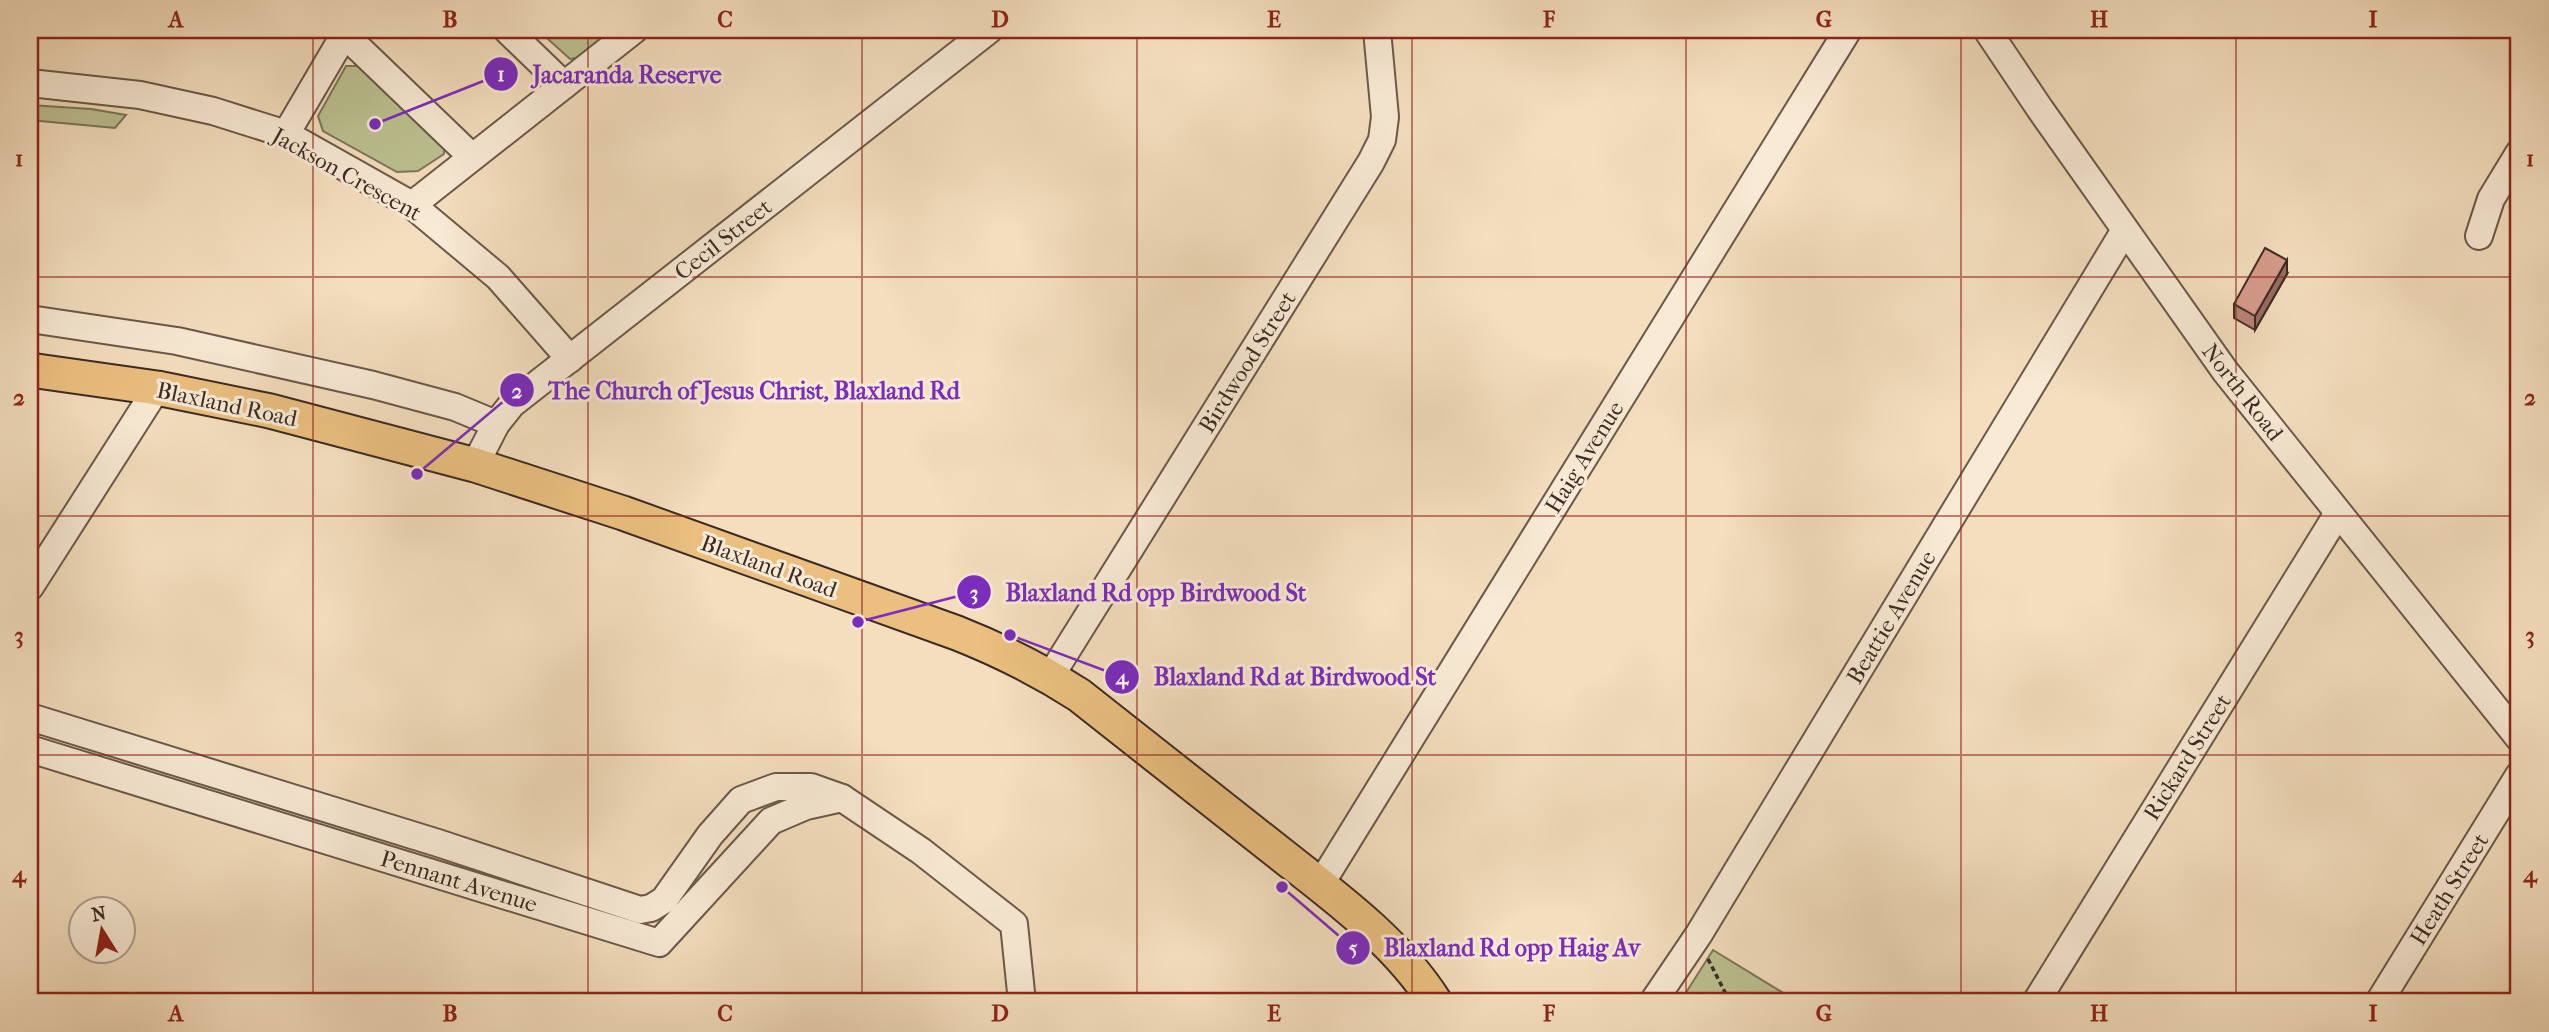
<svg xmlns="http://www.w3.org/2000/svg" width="2549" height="1032" viewBox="0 0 2549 1032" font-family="'IM FELL French Canon',serif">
	<rect width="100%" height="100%" fill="#f4debe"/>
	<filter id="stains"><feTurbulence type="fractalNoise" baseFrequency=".00286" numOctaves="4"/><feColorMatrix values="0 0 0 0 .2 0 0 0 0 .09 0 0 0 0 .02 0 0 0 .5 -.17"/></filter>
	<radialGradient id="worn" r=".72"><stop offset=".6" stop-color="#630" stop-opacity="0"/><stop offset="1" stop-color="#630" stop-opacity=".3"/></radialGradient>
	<g fill="#bcc191" stroke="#7c765a" stroke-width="2">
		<polygon points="538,30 616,30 583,57 570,59"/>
		<polygon points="346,66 366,66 445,136 444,154 418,171 397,172 323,131 318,116"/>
		<polygon points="30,105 91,109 126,115 115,128 30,120"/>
		<polygon points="1713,950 1798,1002 1680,1002"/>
	</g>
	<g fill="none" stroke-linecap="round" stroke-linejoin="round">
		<defs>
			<g id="minor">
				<polyline points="507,30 564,85"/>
				<polyline points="1987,30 2040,109 2225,371 2519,738"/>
				<polyline points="344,34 472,157"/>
				<polyline points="30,83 140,95 213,111 286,134 412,205 498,277 570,359"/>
				<polyline points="286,134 347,30"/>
				<polyline points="412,205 634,30"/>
				<polyline points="2479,236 2491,199 2519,153"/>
				<polyline points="30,319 177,341 373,385 455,407 496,424"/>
				<polyline points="475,465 496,424 512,404 989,30"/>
				<polyline points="30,587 157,388"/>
				<polyline points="1050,677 1371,162 1382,140 1385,117 1377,30"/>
				<polyline points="30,717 438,843 640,910 651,908 664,900 710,835 741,800 776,787 811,787 842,798 921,851 1014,924 1022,1002"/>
				<polyline points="30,749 659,943 771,821 806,806 842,798"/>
				<polyline points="1320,885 1848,30"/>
				<polyline points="1653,1002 1699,934 2125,230"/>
				<polyline points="2036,1002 2338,513"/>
				<polyline points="2379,1002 2519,775"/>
			</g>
			<path id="major" d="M 30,370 L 157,388 L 270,411 L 475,465 L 623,513 L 957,633 C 1000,650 1040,670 1079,695 C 1143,746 1208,797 1273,848 C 1331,894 1395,939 1435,1002"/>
		</defs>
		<use href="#minor" stroke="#6a584a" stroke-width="30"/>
		<use href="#major" stroke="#3c2b24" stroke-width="37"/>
		<g stroke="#3c2b24" stroke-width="3.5" stroke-dasharray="5 3.5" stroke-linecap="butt">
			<polyline points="1708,959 1730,1002"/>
			<polyline points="1713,1002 1724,992"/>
		</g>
		<use href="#minor" stroke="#f8ead5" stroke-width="26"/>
		<use href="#major" stroke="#eabf7f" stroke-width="33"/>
	</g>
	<polygon fill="#ba8578" stroke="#3c2b24" stroke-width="2" points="2287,274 2255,330 2234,318 2234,304"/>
	<polygon fill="#976c62" stroke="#3c2b24" stroke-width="2" points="2287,260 2287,274 2255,330 2255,316"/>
	<polygon fill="#d89b8c" stroke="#3c2b24" stroke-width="2" points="2265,248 2287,260 2255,316 2234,304"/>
	<path fill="none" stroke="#8f2418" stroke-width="2" stroke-opacity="0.55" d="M 313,30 L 313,1002M 588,30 L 588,1002M 862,30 L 862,1002M 1137,30 L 1137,1002M 1412,30 L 1412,1002M 1686,30 L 1686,1002M 1961,30 L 1961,1002M 2236,30 L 2236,1002M 30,277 L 2519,277M 30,516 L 2519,516M 30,755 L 2519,755"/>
	<g text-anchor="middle" stroke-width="6" stroke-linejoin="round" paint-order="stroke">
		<g font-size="23" fill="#3c2b24" stroke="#f8ead5">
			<text transform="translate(347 174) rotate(29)" y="8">Jackson Crescent</text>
			<text transform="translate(723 239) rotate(-38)" y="8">Cecil Street</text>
			<text transform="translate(1247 362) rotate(-58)" y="8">Birdwood Street</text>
			<text transform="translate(2243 392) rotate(52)" y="8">North Road</text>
			<text transform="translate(227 404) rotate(12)" y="8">Blaxland Road</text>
			<text transform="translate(1584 457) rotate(-58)" y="8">Haig Avenue</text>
			<text transform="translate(769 566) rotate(20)" y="8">Blaxland Road</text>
			<text transform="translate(1891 617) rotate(-59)" y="8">Beattie Avenue</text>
			<text transform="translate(2187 757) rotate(-58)" y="8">Rickard Street</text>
			<text transform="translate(459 881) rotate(17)" y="8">Pennant Avenue</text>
			<text transform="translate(2449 889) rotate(-58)" y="8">Heath Street</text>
		</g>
	</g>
	<path fill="none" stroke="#7b2cbf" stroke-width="2.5" d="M375 124L501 74M417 474L517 390M858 622L974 592M1010 635L1122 677M1282 887L1353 948"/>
	<g fill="#7b2cbf" stroke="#f8ead5" stroke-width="2.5">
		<circle cx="375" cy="124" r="7"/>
		<circle cx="417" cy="474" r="7"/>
		<circle cx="858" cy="622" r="7"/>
		<circle cx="1010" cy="635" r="7"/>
		<circle cx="1282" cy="887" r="7"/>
		<circle cx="501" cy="74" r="18"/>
		<circle cx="517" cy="390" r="18"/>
		<circle cx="974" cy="592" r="18"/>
		<circle cx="1122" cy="677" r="18"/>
		<circle cx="1353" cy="948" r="18"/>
	</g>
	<g font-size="21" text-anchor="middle" font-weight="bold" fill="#fff">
		<text x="501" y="81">1</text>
		<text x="517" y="398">2</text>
		<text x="974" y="600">3</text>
		<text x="1122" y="684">4</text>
		<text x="1353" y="955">5</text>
	</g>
	<g font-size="24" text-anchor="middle" font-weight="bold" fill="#7b2cbf" stroke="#f8ead5" stroke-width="6" stroke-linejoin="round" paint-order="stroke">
		<text x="627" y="83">Jacaranda Reserve</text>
		<text x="754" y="399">The Church of Jesus Christ, Blaxland Rd</text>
		<text x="1156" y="601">Blaxland Rd opp Birdwood St</text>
		<text x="1295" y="685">Blaxland Rd at Birdwood St</text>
		<text x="1512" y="956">Blaxland Rd opp Haig Av</text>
	</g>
	<rect width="2549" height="1032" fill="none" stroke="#f4debe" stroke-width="77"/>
	<g transform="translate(102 930) rotate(349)"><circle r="33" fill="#f8ead5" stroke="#ad9e8e" stroke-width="2"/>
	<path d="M0-5L12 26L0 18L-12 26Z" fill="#8f2418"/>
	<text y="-10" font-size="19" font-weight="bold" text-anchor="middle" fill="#3c2b24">N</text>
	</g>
	<rect x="38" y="38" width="2472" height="955" fill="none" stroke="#8f2418" stroke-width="2.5"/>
	<g font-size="23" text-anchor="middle" font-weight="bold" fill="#8f2418">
		<text x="176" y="27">A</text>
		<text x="450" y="27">B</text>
		<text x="725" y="27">C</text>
		<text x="1000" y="27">D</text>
		<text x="1274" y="27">E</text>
		<text x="1549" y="27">F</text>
		<text x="1824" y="27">G</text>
		<text x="2099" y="27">H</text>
		<text x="2373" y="27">I</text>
		<text x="19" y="166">1</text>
		<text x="2530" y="166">1</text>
		<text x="19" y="405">2</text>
		<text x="2530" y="405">2</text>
		<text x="19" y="643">3</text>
		<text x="2530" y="643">3</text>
		<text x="19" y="882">4</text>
		<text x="2530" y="882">4</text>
		<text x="176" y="1021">A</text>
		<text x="450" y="1021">B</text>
		<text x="725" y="1021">C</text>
		<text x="1000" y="1021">D</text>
		<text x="1274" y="1021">E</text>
		<text x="1549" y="1021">F</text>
		<text x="1824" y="1021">G</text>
		<text x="2099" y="1021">H</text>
		<text x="2373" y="1021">I</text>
	</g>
	<rect width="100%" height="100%" filter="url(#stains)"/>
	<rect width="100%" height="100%" fill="url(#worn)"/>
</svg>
